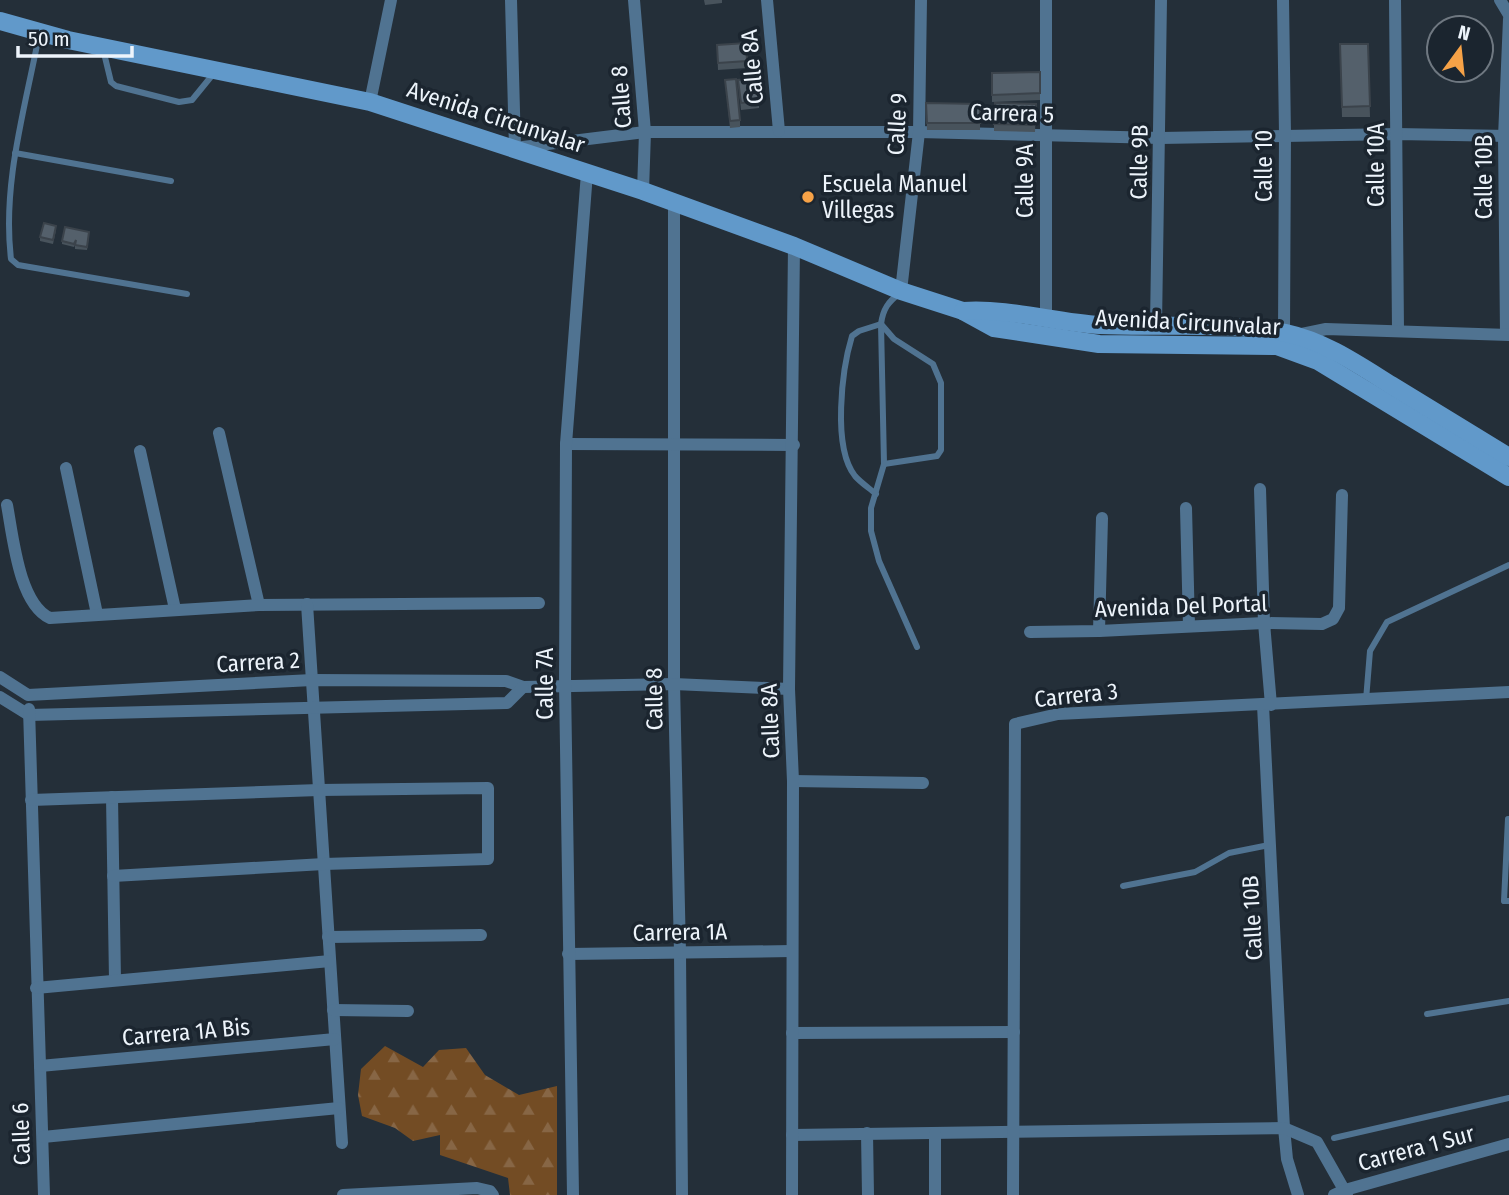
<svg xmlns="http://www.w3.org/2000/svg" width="1509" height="1195" viewBox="0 0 1509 1195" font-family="'Fira Sans Condensed',sans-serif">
	<defs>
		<pattern id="forest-firs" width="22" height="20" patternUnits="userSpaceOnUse" patternTransform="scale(1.75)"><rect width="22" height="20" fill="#734c24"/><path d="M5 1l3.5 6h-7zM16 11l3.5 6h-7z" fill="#876645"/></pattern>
	</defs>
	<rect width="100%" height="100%" fill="#242f39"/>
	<polygon fill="url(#forest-firs)" points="385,1046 423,1067 439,1050 466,1048 485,1075 519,1095 557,1086 557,1195 510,1195 508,1178 440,1155 440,1135 413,1141 395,1128 362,1116 358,1095 361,1069"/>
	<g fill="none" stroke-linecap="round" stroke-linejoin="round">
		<g stroke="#507391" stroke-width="6">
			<path d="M 39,35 C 25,109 2,184 11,259 L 18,265 L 187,294"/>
			<polyline points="103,49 111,82 116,86 179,102 192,100 214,73"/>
			<polyline points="15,153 171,181"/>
			<path d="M 900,293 C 888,302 883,309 881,324 L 884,464 L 871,508 L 871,531 L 879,561 L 917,647"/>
			<path d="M 876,494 C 869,488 860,482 855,476 C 832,447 842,369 852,336 L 859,331 L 881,324 L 894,339 L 933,364 L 941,383 L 941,450 L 937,456 L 884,464"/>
			<polyline points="1366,700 1370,651 1387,622 1509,565"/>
			<polyline points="1508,819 1504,901 1509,901"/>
			<polyline points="1123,886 1195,872 1229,853 1269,845"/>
			<polyline points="1427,1014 1509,1001"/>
			<polyline points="1334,1138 1509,1098"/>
		</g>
		<g stroke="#507391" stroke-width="12">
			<polyline points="511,0 515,148 645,132 919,132 1161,138 1397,134 1509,136"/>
			<polyline points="634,0 645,132 643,191"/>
			<polyline points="767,0 779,131"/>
			<polyline points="1046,0 1046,319"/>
			<polyline points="1283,0 1285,134 1284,332"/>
			<polyline points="1395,0 1398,330"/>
			<polyline points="1500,0 1509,15"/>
			<polyline points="370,102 391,0"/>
			<polyline points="674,202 674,684 680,953 682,1195"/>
			<polyline points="901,291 919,132 921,0"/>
			<polyline points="1156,325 1161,0"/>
			<polyline points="1506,334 1504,137 1509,19"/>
			<polyline points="1297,335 1326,329 1509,335"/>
			<polyline points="219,433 259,605"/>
			<polyline points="566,444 794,445"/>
			<polyline points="140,451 175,609"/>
			<polyline points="66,468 97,614"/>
			<polyline points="1260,489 1264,623 1271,705"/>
			<path d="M 7,505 C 13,537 19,604 50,618 L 259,605 L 539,603"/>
			<polyline points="1186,508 1189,626"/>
			<polyline points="307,604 342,1143"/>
			<polyline points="1099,631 1102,518"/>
			<polyline points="1030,632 1099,631 1264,623 1322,624 1333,619 1339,608 1342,495"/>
			<polyline points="0,677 28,695 312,680 506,681 523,687 674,684 789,689"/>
			<polyline points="0,697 29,715 507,703 523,687"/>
			<polyline points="1263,705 1284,1128 1287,1159 1298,1195"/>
			<polyline points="29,709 44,1195"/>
			<polyline points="793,781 923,783"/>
			<polyline points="112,797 115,980"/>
			<polyline points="31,800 319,790 488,788 488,859 324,864 113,876"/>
			<polyline points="328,937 481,935"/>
			<polyline points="568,954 792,951"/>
			<polyline points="36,988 330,961"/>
			<polyline points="333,1010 408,1011"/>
			<polyline points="792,1033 1014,1032"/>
			<polyline points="40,1066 335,1039"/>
			<polyline points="867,1133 868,1195"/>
			<polyline points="792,1135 1284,1128 1317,1142 1347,1195"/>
			<polyline points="43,1137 339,1108"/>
			<polyline points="343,1195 477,1188 490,1191 493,1195"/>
			<polyline points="573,1195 565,684 566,444 587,173"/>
			<polyline points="792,1195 793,781 789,689 794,246"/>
			<polyline points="935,1195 935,1133"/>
			<polyline points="1013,1195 1015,724 1058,714 1509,692"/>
			<polyline points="1334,1195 1345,1190 1509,1144"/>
		</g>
		<g stroke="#6199ca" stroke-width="18">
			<polyline points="0,21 68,40 370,102 643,191 794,246 901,291 963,311 994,328 1099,344 1277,346 1318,361 1509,477"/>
			<path d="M 963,311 C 1009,308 1054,322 1100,325 C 1161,328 1226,321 1286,333 C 1324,341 1359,365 1391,385 C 1430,409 1470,433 1509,457"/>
		</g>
	</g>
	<g fill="#48535c">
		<polygon points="704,0 722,0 722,3 705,5"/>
		<polygon points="746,43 747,68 718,70 717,45"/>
		<polygon points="1340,44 1368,44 1370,117 1342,117"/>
		<polygon points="1040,72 1040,100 992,102 992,73"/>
		<polygon points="725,80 740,120 740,127 730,128"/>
		<polygon points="738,80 759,101 759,108 741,110"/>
		<polygon points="926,103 980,104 980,130 927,130"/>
		<polygon points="1036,104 1035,132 994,131 994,124"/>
		<polygon points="56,230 53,244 40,241 40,237"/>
		<polygon points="89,236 87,250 75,249 75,245 74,247 62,244 62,241"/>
	</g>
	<g fill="#54606b" stroke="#3b434b" stroke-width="2">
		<polygon points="746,43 747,61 718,63 717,45"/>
		<polygon points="1340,44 1368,44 1370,106 1342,107"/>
		<polygon points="1040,72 1040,93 992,95 992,73"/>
		<polygon points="756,78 759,101 741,103 738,80"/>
		<polygon points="736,79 740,120 730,121 725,80"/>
		<polygon points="926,103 980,104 980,123 927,123"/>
		<polygon points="995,103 1036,104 1035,125 994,124"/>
		<polygon points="44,223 56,226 53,240 40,237"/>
		<polygon points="65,227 89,232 87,247 75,245 76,240 74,244 62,241"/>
	</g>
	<circle fill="#f6a247" stroke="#1b252f" stroke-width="2.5" cx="808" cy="197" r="7"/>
	<g text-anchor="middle" stroke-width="7" stroke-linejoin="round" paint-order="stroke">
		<g font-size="23" fill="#edf4fb" stroke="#1b252f">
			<text transform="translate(752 67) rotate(-95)" y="8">Calle 8A</text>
			<text transform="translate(621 97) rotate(-94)" y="8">Calle 8</text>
			<text transform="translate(1012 113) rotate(2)" y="8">Carrera 5</text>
			<text transform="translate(496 117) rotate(18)" y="8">Avenida Circunvalar</text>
			<text transform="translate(897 124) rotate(-87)" y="8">Calle 9</text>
			<text transform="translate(1139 162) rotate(-89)" y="8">Calle 9B</text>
			<text transform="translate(1376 165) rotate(-90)" y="8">Calle 10A</text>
			<text transform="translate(1264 166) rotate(-90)" y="8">Calle 10</text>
			<text transform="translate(1484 177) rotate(-90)" y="8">Calle 10B</text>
			<text transform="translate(1025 181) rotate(-90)" y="8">Calle 9A</text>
			<text transform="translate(1188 322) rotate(3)" y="8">Avenida Circunvalar</text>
			<text transform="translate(1181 606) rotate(-2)" y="8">Avenida Del Portal</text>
			<text transform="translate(258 662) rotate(-3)" y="8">Carrera 2</text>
			<text transform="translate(545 684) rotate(-90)" y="8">Calle 7A</text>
			<text transform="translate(1076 695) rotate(-6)" y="8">Carrera 3</text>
			<text transform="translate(654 699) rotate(-91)" y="8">Calle 8</text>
			<text transform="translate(770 721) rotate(-92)" y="8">Calle 8A</text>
			<text transform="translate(1252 918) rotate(-93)" y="8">Calle 10B</text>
			<text transform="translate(680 932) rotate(-1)" y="8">Carrera 1A</text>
			<text transform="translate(186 1032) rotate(-5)" y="8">Carrera 1A Bis</text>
			<text transform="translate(21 1134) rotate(-92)" y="8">Calle 6</text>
			<text transform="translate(1416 1148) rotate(-15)" y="8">Carrera 1 Sur</text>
		</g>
		<g font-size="23" fill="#edf4fb" stroke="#1b252f" text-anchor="start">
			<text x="822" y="192">Escuela Manuel<tspan x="822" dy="26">Villegas</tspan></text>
		</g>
	</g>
	<g transform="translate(1460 49) rotate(15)"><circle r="33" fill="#1b252f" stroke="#6f7881" stroke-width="2"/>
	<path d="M0-5L12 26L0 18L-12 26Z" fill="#f6a247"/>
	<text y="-10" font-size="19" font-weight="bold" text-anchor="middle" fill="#edf4fb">N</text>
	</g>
	<path d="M18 46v10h114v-10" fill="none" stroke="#edf4fb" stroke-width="3.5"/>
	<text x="28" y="46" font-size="21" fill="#edf4fb" stroke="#1b252f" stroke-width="5" paint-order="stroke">50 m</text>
</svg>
